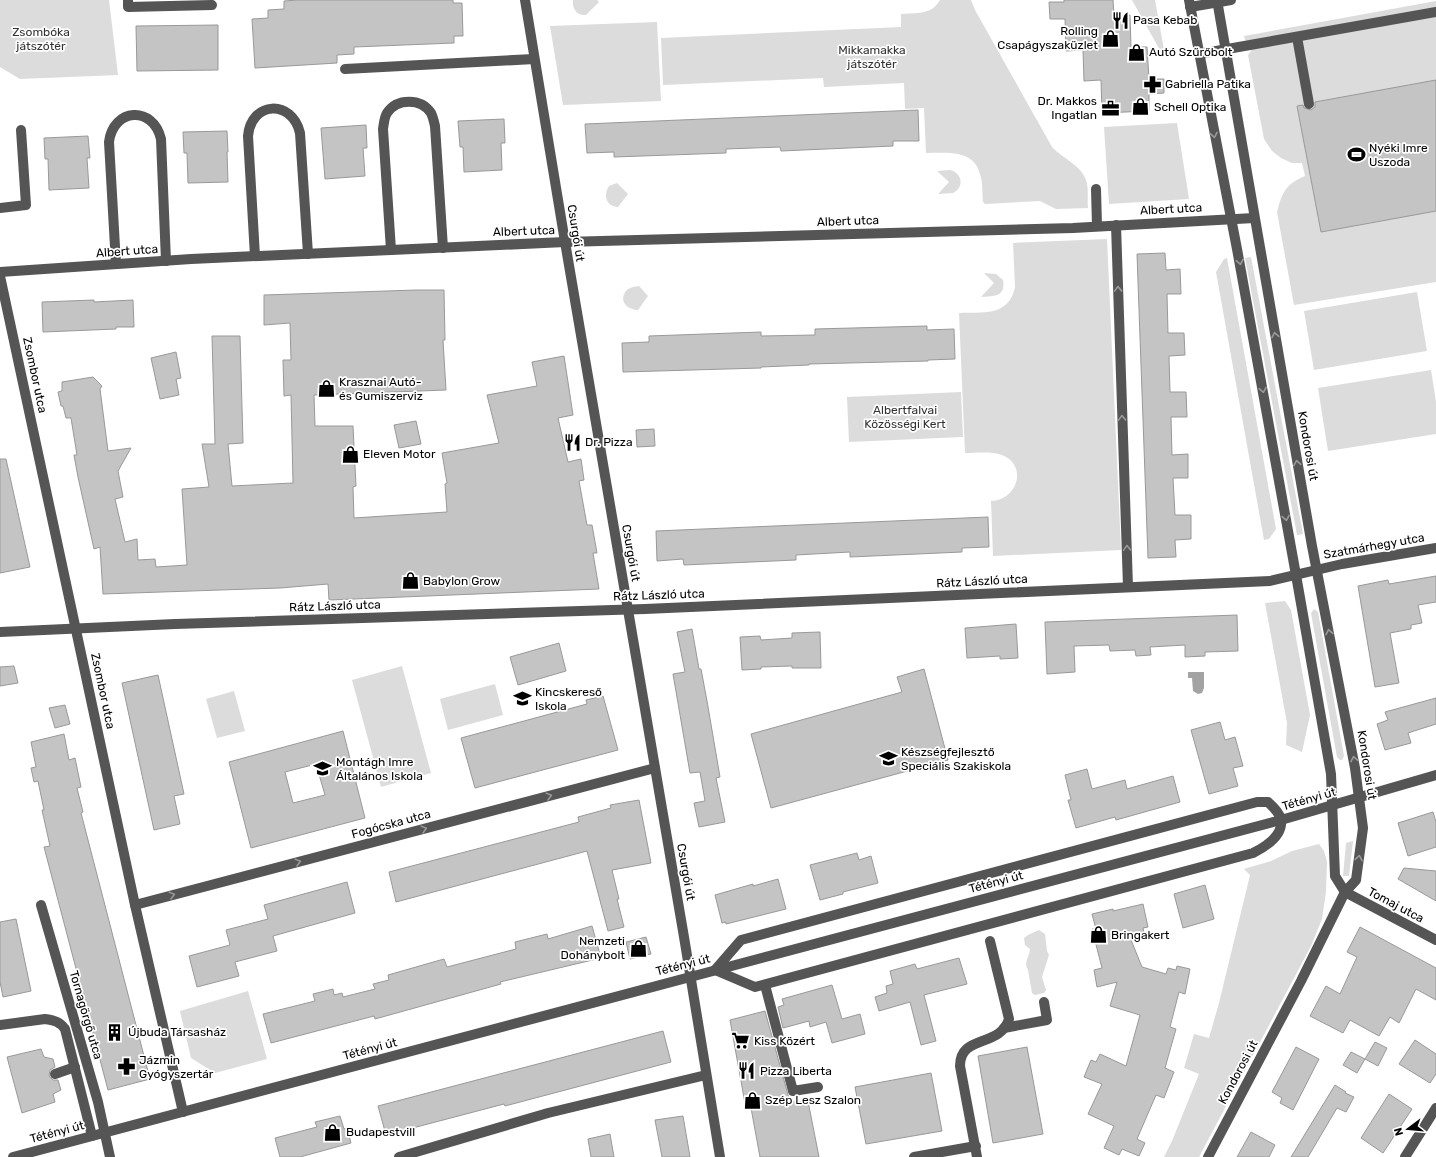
<svg xmlns="http://www.w3.org/2000/svg" width="1436" height="1157" viewBox="0 0 1436 1157" font-family="Rubik,sans-serif">
	<rect width="100%" height="100%" fill="#fff"/>
	<g fill="#dcdcdc">
		<polygon points="0,0 109,0 118,75 20,79 0,67"/>
		<path d="M 573,0 L 597,0 L 599,2 L 586,15 C 577,16 572,9 573,0 Z"/>
		<path d="M 940,0 L 971,0 L 975,10 L 1052,147 C 1062,158 1081,165 1086,180 C 1089,188 1087,199 1088,208 L 1056,209 L 1040,201 L 985,204 L 983,202 C 982,193 983,182 980,174 C 974,149 946,153 926,153 L 924,108 L 905,109 L 904,83 L 824,87 L 823,78 L 663,85 L 661,38 L 901,27 L 901,14 C 916,13 932,15 940,0 Z"/>
		<polygon points="1132,0 1155,0 1164,50 1161,52"/>
		<path d="M 1436,1 L 1436,282 L 1294,305 L 1277,212 C 1282,192 1286,184 1305,176 L 1302,163 L 1292,163 L 1281,158 L 1272,151 L 1264,139 L 1248,55 L 1251,51 L 1248,41 L 1245,40 L 1244,36 Z"/>
		<polygon points="657,22 661,101 563,105 550,26"/>
		<polygon points="1177,123 1189,199 1109,204 1104,127"/>
		<path d="M 950,170 C 962,173 965,187 953,193 L 938,194 L 949,182 L 937,171 Z"/>
		<path d="M 617,183 L 628,194 L 618,207 C 606,206 603,196 609,186 Z"/>
		<path d="M 1107,239 L 1121,550 L 993,556 L 991,501 C 1018,500 1028,465 1002,455 C 991,451 976,453 965,453 L 959,313 C 982,312 1009,317 1015,287 L 1013,243 Z"/>
		<polygon points="1251,257 1303,534 1297,535 1245,258"/>
		<polygon points="1227,258 1276,529 1269,539 1264,540 1216,272 1224,259"/>
		<path d="M 984,273 L 996,274 L 1003,280 C 1006,297 994,296 981,297 L 994,283 Z"/>
		<path d="M 639,286 L 648,296 L 638,310 C 631,310 624,306 623,299 C 624,289 630,287 639,286 Z"/>
		<polygon points="1417,292 1427,351 1314,370 1304,311"/>
		<polygon points="1431,370 1436,402 1436,434 1328,451 1318,388"/>
		<polygon points="961,392 963,437 849,442 847,397"/>
		<polygon points="1285,601 1291,610 1310,715 1302,752 1286,745 1287,723 1265,603"/>
		<polygon points="1314,609 1318,612 1344,756 1342,760 1340,760 1337,757 1311,613"/>
		<polygon points="402,666 431,773 381,787 352,680"/>
		<polygon points="495,684 503,715 448,730 440,699"/>
		<polygon points="234,691 245,731 217,738 206,699"/>
		<polygon points="1353,841 1349,876 1343,876 1346,843"/>
		<polygon points="1319,844 1324,851 1327,862 1326,892 1322,919 1311,946 1199,1157 1164,1157 1172,1141 1199,1074 1184,1068 1194,1034 1209,1038 1219,1003 1250,875 1244,869 1271,861 1292,851"/>
		<path d="M 1039,930 L 1045,934 L 1047,951 L 1049,955 L 1042,977 L 1046,990 L 1044,993 L 1035,995 L 1032,993 L 1028,970 C 1023,962 1030,956 1030,949 L 1025,945 L 1024,938 L 1028,935 Z"/>
		<polygon points="248,991 267,1059 215,1073 191,1058 180,1011"/>
	</g>
	<polygon fill="#a3a3a3" points="1188,672 1204,672 1204,688 1202,693 1198,694 1193,691 1192,678 1188,678"/>
	<g fill="#c4c4c4" stroke="#999" fill-rule="evenodd">
		<polygon points="298,0 453,0 453,3 462,3 463,36 454,36 454,43 354,47 354,54 337,55 337,63 255,68 252,19 268,18 268,10 284,9 284,1"/>
		<polygon points="1064,0 1113,0 1114,16 1130,15 1131,47 1147,47 1149,79 1164,79 1164,93 1149,94 1149,111 1102,113 1101,80 1084,81 1083,50 1066,51 1065,19 1050,19 1049,2 1064,2"/>
		<polygon points="218,25 218,70 137,71 136,26"/>
		<polygon points="1436,80 1436,211 1321,232 1297,106 1303,105 1304,108 1311,110 1315,107 1315,102"/>
		<polygon points="918,110 919,141 893,141 893,146 781,151 780,147 726,149 726,153 614,157 614,152 587,153 585,124"/>
		<polygon points="504,119 505,143 501,143 502,170 464,172 463,147 460,147 458,121"/>
		<polygon points="366,125 367,148 363,148 365,176 325,179 321,128"/>
		<polygon points="227,131 228,152 227,152 228,182 188,183 187,153 184,153 183,132"/>
		<polygon points="88,136 90,158 87,158 89,188 49,190 48,159 45,159 44,138"/>
		<polygon points="1165,253 1166,270 1180,269 1181,294 1167,294 1168,333 1184,333 1185,355 1169,356 1170,392 1186,392 1187,417 1171,417 1172,455 1188,454 1188,478 1173,478 1175,515 1191,515 1191,539 1175,540 1176,557 1148,558 1137,254"/>
		<polygon points="417,290 444,290 445,340 443,340 446,390 314,395 315,426 353,426 356,486 353,487 354,518 447,512 445,484 447,483 442,453 499,443 487,395 537,386 532,362 564,356 573,415 558,418 568,462 581,459 584,480 579,481 587,525 592,525 597,553 593,553 599,589 329,600 328,584 280,588 103,594 100,547 94,549 78,477 74,455 77,455 71,418 66,418 63,406 61,406 58,392 62,391 62,382 93,377 102,386 100,389 108,451 131,448 118,471 123,497 115,499 125,542 137,539 138,560 155,559 156,567 187,565 182,489 209,487 202,444 215,444 212,336 240,336 243,443 228,444 232,486 293,483 291,395 284,396 283,360 291,360 290,323 264,325 264,295"/>
		<polygon points="94,300 94,302 133,300 134,327 116,327 116,329 43,332 42,302"/>
		<polygon points="927,326 927,330 954,329 955,359 928,360 928,361 809,364 809,365 761,367 761,368 623,372 622,343 649,342 649,336 761,332 761,336 815,335 815,329"/>
		<polygon points="176,352 181,378 176,379 179,395 160,399 151,358"/>
		<polygon points="416,421 421,444 399,448 394,425"/>
		<polygon points="654,429 655,446 637,447 636,430"/>
		<polygon points="0,459 6,459 30,567 0,573"/>
		<polygon points="988,517 989,547 962,548 962,552 850,557 850,552 796,555 796,560 684,565 683,559 657,561 656,531"/>
		<polygon points="1436,576 1436,602 1418,605 1422,623 1411,625 1411,629 1390,633 1399,683 1375,687 1358,586 1388,580 1389,584"/>
		<polygon points="1237,615 1238,651 1205,652 1205,656 1185,657 1185,645 1150,647 1151,655 1136,656 1135,650 1110,651 1109,645 1074,646 1075,672 1047,674 1045,622"/>
		<polygon points="1016,624 1018,658 1000,659 1000,656 967,658 965,628"/>
		<polygon points="692,629 699,669 701,669 707,701 720,777 716,778 725,822 699,827 694,803 705,801 700,772 690,773 673,674 685,672 677,632"/>
		<polygon points="820,632 821,668 792,668 792,666 761,667 761,669 742,670 740,637 760,636 761,640 792,638 792,633"/>
		<polygon points="559,643 566,671 518,685 510,657"/>
		<polygon points="14,666 18,683 0,686 0,667"/>
		<polygon points="924,669 948,760 771,808 751,734 902,692 897,677"/>
		<polygon points="158,675 184,794 174,796 180,824 154,830 122,683"/>
		<polygon points="603,696 618,750 475,788 461,738 587,704 586,700"/>
		<polygon points="1436,698 1436,724 1408,733 1411,743 1385,750 1377,724 1388,720 1385,712"/>
		<polygon points="65,705 70,724 55,728 49,708"/>
		<polygon points="1220,722 1225,740 1235,737 1243,766 1233,768 1238,786 1209,794 1191,730"/>
		<path d="M 343,731 L 365,818 L 251,848 L 229,762 ZM 316,764 L 325,795 L 293,803 L 285,772 Z"/>
		<polygon points="64,734 69,760 75,758 81,787 77,788 83,812 81,813 150,1079 108,1090 44,847 50,846 42,810 44,810 38,781 34,782 31,768 36,767 31,742"/>
		<polygon points="1087,769 1092,789 1125,780 1127,789 1173,776 1180,802 1116,820 1115,817 1076,828 1068,800 1071,800 1065,775"/>
		<polygon points="639,800 651,863 612,870 619,899 617,899 624,927 608,931 587,851 396,902 389,872 579,822 578,817 611,808 610,805"/>
		<polygon points="1433,812 1436,822 1436,847 1408,856 1398,823"/>
		<polygon points="857,853 859,860 871,856 878,883 843,892 843,894 820,900 810,865"/>
		<polygon points="1404,868 1436,871 1436,901 1398,879"/>
		<polygon points="778,879 786,909 726,924 726,922 722,923 715,895 753,884 753,886"/>
		<polygon points="347,882 355,913 273,936 277,951 235,962 239,976 197,987 189,956 230,945 226,930 268,919 264,905"/>
		<polygon points="1205,885 1214,919 1183,928 1174,894"/>
		<polygon points="1143,904 1148,927 1143,928 1145,937 1131,940 1142,967 1166,974 1168,968 1176,970 1177,966 1190,969 1185,994 1179,992 1170,1027 1176,1029 1165,1068 1174,1072 1164,1098 1156,1095 1137,1139 1145,1143 1139,1156 1122,1149 1119,1155 1104,1148 1114,1126 1088,1114 1102,1084 1084,1077 1091,1060 1096,1062 1100,1054 1126,1066 1140,1015 1110,1006 1117,982 1097,987 1094,970 1102,968 1092,929 1096,929 1092,914 1113,909 1113,911"/>
		<polygon points="16,919 31,991 3,997 0,982 0,922"/>
		<polygon points="592,926 601,958 500,982 501,984 375,1019 374,1016 271,1043 263,1014 315,1001 313,994 333,989 334,995 342,993 343,997 375,989 373,984 389,980 388,975 444,959 447,967 516,949 515,942 547,934 548,939"/>
		<polygon points="1360,927 1436,968 1436,1000 1416,989 1399,1023 1390,1017 1379,1036 1350,1020 1343,1033 1310,1016 1326,986 1340,994 1357,957 1347,952"/>
		<polygon points="646,937 651,954 630,959 626,942"/>
		<polygon points="959,958 967,984 924,995 936,1041 921,1045 910,1002 879,1011 875,997 887,993 886,986 893,984 890,971 915,964 917,969"/>
		<polygon points="832,985 842,1019 860,1014 865,1034 832,1043 826,1022 810,1027 809,1021 783,1028 778,1007 784,1005 782,999"/>
		<polygon points="765,1011 790,1102 808,1101 819,1157 760,1157 751,1108 746,1109 730,1020"/>
		<polygon points="663,1031 671,1062 505,1106 504,1104 386,1135 378,1106"/>
		<polygon points="1415,1040 1436,1054 1436,1074 1430,1083 1399,1064"/>
		<polygon points="1375,1042 1387,1048 1378,1066 1365,1059"/>
		<polygon points="1027,1047 1043,1134 993,1143 978,1056"/>
		<polygon points="1296,1047 1319,1059 1293,1110 1280,1103 1282,1098 1272,1092"/>
		<polygon points="41,1049 44,1057 53,1059 55,1067 50,1070 49,1076 53,1080 58,1080 61,1090 53,1094 55,1102 22,1113 7,1057"/>
		<polygon points="1351,1052 1365,1059 1357,1073 1343,1065"/>
		<polygon points="931,1073 942,1131 866,1144 855,1087"/>
		<polygon points="1335,1085 1346,1092 1345,1093 1354,1097 1346,1112 1337,1108 1308,1157 1291,1157"/>
		<polygon points="1389,1094 1412,1109 1383,1153 1361,1138"/>
		<polygon points="340,1116 344,1129 347,1128 351,1143 300,1157 280,1157 275,1138 317,1127 315,1122"/>
		<polygon points="683,1116 690,1157 662,1157 655,1120"/>
		<polygon points="1251,1132 1275,1145 1269,1157 1237,1157"/>
		<polygon points="610,1134 614,1157 591,1157 588,1139"/>
	</g>
	<g fill="none" stroke-linecap="round" stroke-linejoin="round">
		<g stroke="#555" stroke-width="10">
			<polyline points="128,0 128,7 212,5"/>
			<polyline points="525,0 565,242 684,937 720,1157"/>
			<polyline points="1189,0 1237,249 1296,575 1331,774 1335,876 1345,892"/>
			<polyline points="1190,7 1231,0"/>
			<polyline points="1297,37 1309,104"/>
			<polyline points="1199,54 1436,12"/>
			<polyline points="345,69 534,59"/>
			<polyline points="1096,189 1097,226"/>
			<polyline points="0,208 26,205 21,130"/>
			<polyline points="1116,225 1128,587"/>
			<path d="M 391,250 L 383,129 C 384,123 384,118 387,113 C 397,98 421,98 431,113 C 433,117 434,122 435,126 L 443,248"/>
			<path d="M 255,256 L 248,136 C 251,101 292,99 300,133 L 308,254"/>
			<path d="M 116,264 L 109,142 C 113,108 153,105 161,139 L 166,261"/>
			<polyline points="0,272 191,259 391,250 565,242 1073,228 1254,218"/>
			<polyline points="0,276 135,905 183,1112"/>
			<polyline points="0,632 175,624 645,609 1270,581 1342,564 1436,548"/>
			<path d="M 1257,802 L 1268,802 C 1273,807 1280,813 1281,820 C 1283,836 1265,847 1253,853 L 755,987 L 715,970 L 741,940 Z"/>
			<polyline points="1345,892 1436,940"/>
			<polyline points="41,905 98,1102 110,1157"/>
			<polyline points="135,905 655,768"/>
			<polyline points="765,985 793,1091 818,1087"/>
			<path d="M 0,1025 L 45,1019 C 54,1020 60,1022 65,1029 L 92,1136"/>
			<polyline points="1004,1028 1047,1020 1044,1002"/>
			<polyline points="55,1074 75,1067"/>
			<polyline points="13,1157 1281,820 1436,775"/>
			<polyline points="399,1157 548,1113 706,1075"/>
			<polyline points="914,1157 976,1146"/>
			<path d="M 977,1157 L 960,1066 C 960,1034 1000,1048 1009,1019 L 990,941"/>
			<polyline points="1208,1157 1301,981 1345,892 1356,880 1363,828 1355,768 1312,546 1217,0"/>
			<polyline points="1405,1157 1436,1108"/>
		</g>
	</g>
	<defs><path id="oneway-chevron" d="M-2-3.5L2.5 0L-2 3.5" fill="none" stroke-width="1.6" stroke-linecap="round" stroke-linejoin="round"/></defs>
	<g stroke="#999">
		<use href="#oneway-chevron" transform="translate(1214 135) rotate(79)"/>
		<use href="#oneway-chevron" transform="translate(1240 262) rotate(80)"/>
		<use href="#oneway-chevron" transform="translate(1118 289) rotate(-92)"/>
		<use href="#oneway-chevron" transform="translate(1275 335) rotate(-100)"/>
		<use href="#oneway-chevron" transform="translate(1263 390) rotate(80)"/>
		<use href="#oneway-chevron" transform="translate(1122 418) rotate(-92)"/>
		<use href="#oneway-chevron" transform="translate(1297 463) rotate(-100)"/>
		<use href="#oneway-chevron" transform="translate(1286 518) rotate(80)"/>
		<use href="#oneway-chevron" transform="translate(1127 548) rotate(-92)"/>
		<use href="#oneway-chevron" transform="translate(1329 632) rotate(-101)"/>
		<use href="#oneway-chevron" transform="translate(1354 759) rotate(-101)"/>
		<use href="#oneway-chevron" transform="translate(549 796) rotate(-15)"/>
		<use href="#oneway-chevron" transform="translate(424 829) rotate(-15)"/>
		<use href="#oneway-chevron" transform="translate(1359 858) rotate(-81)"/>
		<use href="#oneway-chevron" transform="translate(298 862) rotate(-15)"/>
		<use href="#oneway-chevron" transform="translate(172 895) rotate(-15)"/>
	</g>
	<defs>
		<symbol id="restaurant-bare" viewBox="-9 -9 18 18"><path d="M-5-6h1v4h1v-4h1v4h1v-4h1v5L-1.5 .5V6h-2V.5L-5-1ZM5-6V6H3V1.5H1.5Q1.5-4 5-6Z" fill="#000" stroke="#fff" stroke-width="2.5" paint-order="stroke"/></symbol>
		<symbol id="shop-bare" viewBox="-9 -9 18 18"><path d="M-5-2.5h2.3a2.7 3.5 0 0 1 5.4 0H5L5.5 6h-11ZM-1.5-2.5h3a1.5 2.3 0 0 0-3 0Z" fill="#000" stroke="#fff" stroke-width="2.5" paint-order="stroke"/></symbol>
		<symbol id="pharmacy-bare" viewBox="-9 -9 18 18"><path d="M-2-6h4v4h4v4h-4v4h-4v-4h-4v-4h4Z" fill="#000" stroke="#fff" stroke-width="2.5" paint-order="stroke"/></symbol>
		<symbol id="office-bare" viewBox="-9 -9 18 18"><path d="M-6-3h4V-5.5h4V-3h4V5H-6ZM-1-4.5V-3h2v-1.5ZM-6 0V1H6V0Z" fill="#000" stroke="#fff" stroke-width="2.5" paint-order="stroke"/></symbol>
		<symbol id="stadium-bare" viewBox="-9 -9 18 18"><path d="M0-5a6.5 5 0 1 0 0 10a6.5 5 0 1 0 0-10ZM-3.5-1.8h7v3.6h-7Z" fill="#000" stroke="#fff" stroke-width="2.5" paint-order="stroke"/></symbol>
		<symbol id="school-bare" viewBox="-9 -9 18 18"><path d="M0-5L7-2L0 1L-7-2ZM-4 1L0 2.5L4 1V4Q0 6-4 4Z" fill="#000" stroke="#fff" stroke-width="2.5" paint-order="stroke"/></symbol>
		<symbol id="building-bare" viewBox="-9 -9 18 18"><path d="M-4-6H4V6H1V3H-1V6H-4ZM-2.5-4.3h1.7v1.8h-1.7ZM.8-4.3h1.7v1.8H.8ZM-2.5-1h1.7V.8h-1.7ZM.8-1h1.7V.8H.8Z" fill="#000" stroke="#fff" stroke-width="2.5" paint-order="stroke"/></symbol>
		<symbol id="supermarket-bare" viewBox="-9 -9 18 18"><path d="M-6-5.5h2.5l.6 2H6L4.5 2H-2.5L-4.4-4H-6ZM-1.5 3.2a1.3 1.3 0 1 0 .1 0ZM3 3.2a1.3 1.3 0 1 0 .1 0Z" fill="#000" stroke="#fff" stroke-width="2.5" paint-order="stroke"/></symbol>
	</defs>
	<g fill-rule="evenodd">
		<use href="#restaurant-bare" x="1108" y="8" width="25" height="25"/>
		<use href="#shop-bare" x="1098" y="26" width="25" height="25"/>
		<use href="#shop-bare" x="1124" y="40" width="25" height="25"/>
		<use href="#pharmacy-bare" x="1140" y="72" width="25" height="25"/>
		<use href="#shop-bare" x="1128" y="94" width="25" height="25"/>
		<use href="#office-bare" x="1098" y="96" width="25" height="25"/>
		<use href="#stadium-bare" x="1344" y="142" width="25" height="25"/>
		<use href="#shop-bare" x="314" y="376" width="25" height="25"/>
		<use href="#restaurant-bare" x="560" y="430" width="25" height="25"/>
		<use href="#shop-bare" x="338" y="442" width="25" height="25"/>
		<use href="#shop-bare" x="398" y="568" width="25" height="25"/>
		<use href="#school-bare" x="510" y="686" width="25" height="25"/>
		<use href="#school-bare" x="876" y="746" width="25" height="25"/>
		<use href="#school-bare" x="310" y="756" width="25" height="25"/>
		<use href="#shop-bare" x="1086" y="922" width="25" height="25"/>
		<use href="#shop-bare" x="626" y="936" width="25" height="25"/>
		<use href="#building-bare" x="102" y="1020" width="25" height="25"/>
		<use href="#supermarket-bare" x="728" y="1028" width="25" height="25"/>
		<use href="#pharmacy-bare" x="114" y="1054" width="25" height="25"/>
		<use href="#restaurant-bare" x="734" y="1058" width="25" height="25"/>
		<use href="#shop-bare" x="740" y="1088" width="25" height="25"/>
		<use href="#shop-bare" x="320" y="1120" width="25" height="25"/>
	</g>
	<g text-anchor="middle" stroke-width="3.5" stroke-linejoin="round" paint-order="stroke">
		<g font-size="12" fill="#000" stroke="#fff" text-anchor="start">
			<text x="1133" y="24">Pasa Kebab</text>
			<text x="1098" y="35" text-anchor="end">Rolling<tspan x="1098" dy="14">Csapágyszaküzlet</tspan></text>
			<text x="1149" y="56">Autó Szűrőbolt</text>
			<text x="1165" y="88">Gabriella Patika</text>
			<text x="1097" y="105" text-anchor="end">Dr. Makkos<tspan x="1097" dy="14">Ingatlan</tspan></text>
			<text x="1154" y="111">Schell Optika</text>
			<text x="1369" y="152">Nyéki Imre<tspan x="1369" dy="14">Uszoda</tspan></text>
			<text x="339" y="386">Krasznai Autó-<tspan x="339" dy="14">és Gumiszerviz</tspan></text>
			<text x="585" y="446">Dr. Pizza</text>
			<text x="363" y="458">Eleven Motor</text>
			<text x="423" y="585">Babylon Grow</text>
			<text x="535" y="696">Kincskereső<tspan x="535" dy="14">Iskola</tspan></text>
			<text x="901" y="756">Készségfejlesztő<tspan x="901" dy="14">Speciális Szakiskola</tspan></text>
			<text x="336" y="766">Montágh Imre<tspan x="336" dy="14">Általános Iskola</tspan></text>
			<text x="1111" y="939">Bringakert</text>
			<text x="625" y="945" text-anchor="end">Nemzeti<tspan x="625" dy="14">Dohánybolt</tspan></text>
			<text x="128" y="1036">Újbuda Társasház</text>
			<text x="754" y="1045">Kiss Közért</text>
			<text x="139" y="1064">Jázmin<tspan x="139" dy="14">Gyógyszertár</tspan></text>
			<text x="760" y="1075">Pizza Liberta</text>
			<text x="765" y="1104">Szép Lesz Szalon</text>
			<text x="346" y="1136">Budapestvill</text>
		</g>
		<g font-size="12" fill="#333" stroke="#fff">
			<text x="41" y="36">Zsombóka<tspan x="41" dy="14">játszótér</tspan></text>
			<text x="872" y="54">Mikkamakka<tspan x="872" dy="14">játszótér</tspan></text>
			<text x="905" y="414">Albertfalvai<tspan x="905" dy="14">Közösségi Kert</tspan></text>
		</g>
		<g font-size="12" fill="#000" stroke="#fff">
			<text transform="translate(1171 209) rotate(-3)" y="4">Albert utca</text>
			<text transform="translate(848 221) rotate(-2)" y="4">Albert utca</text>
			<text transform="translate(524 231) rotate(-2)" y="4">Albert utca</text>
			<text transform="translate(576 233) rotate(81)" y="4">Csurgói út</text>
			<text transform="translate(127 251) rotate(-4)" y="4">Albert utca</text>
			<text transform="translate(35 375) rotate(78)" y="4">Zsombor utca</text>
			<text transform="translate(1308 446) rotate(80)" y="4">Kondorosi út</text>
			<text transform="translate(1374 546) rotate(-10)" y="4">Szatmárhegy utca</text>
			<text transform="translate(631 553) rotate(80)" y="4">Csurgói út</text>
			<text transform="translate(982 581) rotate(-3)" y="4">Rátz László utca</text>
			<text transform="translate(659 595) rotate(-2)" y="4">Rátz László utca</text>
			<text transform="translate(335 606) rotate(-2)" y="4">Rátz László utca</text>
			<text transform="translate(103 691) rotate(78)" y="4">Zsombor utca</text>
			<text transform="translate(1367 765) rotate(81)" y="4">Kondorosi út</text>
			<text transform="translate(1309 799) rotate(-16)" y="4">Tétényi út</text>
			<text transform="translate(391 824) rotate(-15)" y="4">Fogócska utca</text>
			<text transform="translate(686 872) rotate(80)" y="4">Csurgói út</text>
			<text transform="translate(996 882) rotate(-15)" y="4">Tétényi út</text>
			<text transform="translate(1396 905) rotate(28)" y="4">Tomaj utca</text>
			<text transform="translate(683 965) rotate(-14)" y="4">Tétényi út</text>
			<text transform="translate(86 1015) rotate(74)" y="4">Tornagörgő utca</text>
			<text transform="translate(370 1049) rotate(-15)" y="4">Tétényi út</text>
			<text transform="translate(1238 1072) rotate(-62)" y="4">Kondorosi út</text>
			<text transform="translate(57 1132) rotate(-15)" y="4">Tétényi út</text>
		</g>
	</g>
	<g transform="translate(1408 1129) rotate(254)" stroke="#ffffff" stroke-width="3" paint-order="stroke">
	<path d="M0-3L7 15L0 10L-7 15Z" fill="#000000"/>
	<text y="-6" font-size="11" font-weight="bold" text-anchor="middle" fill="#000000">N</text>
	</g>
</svg>
